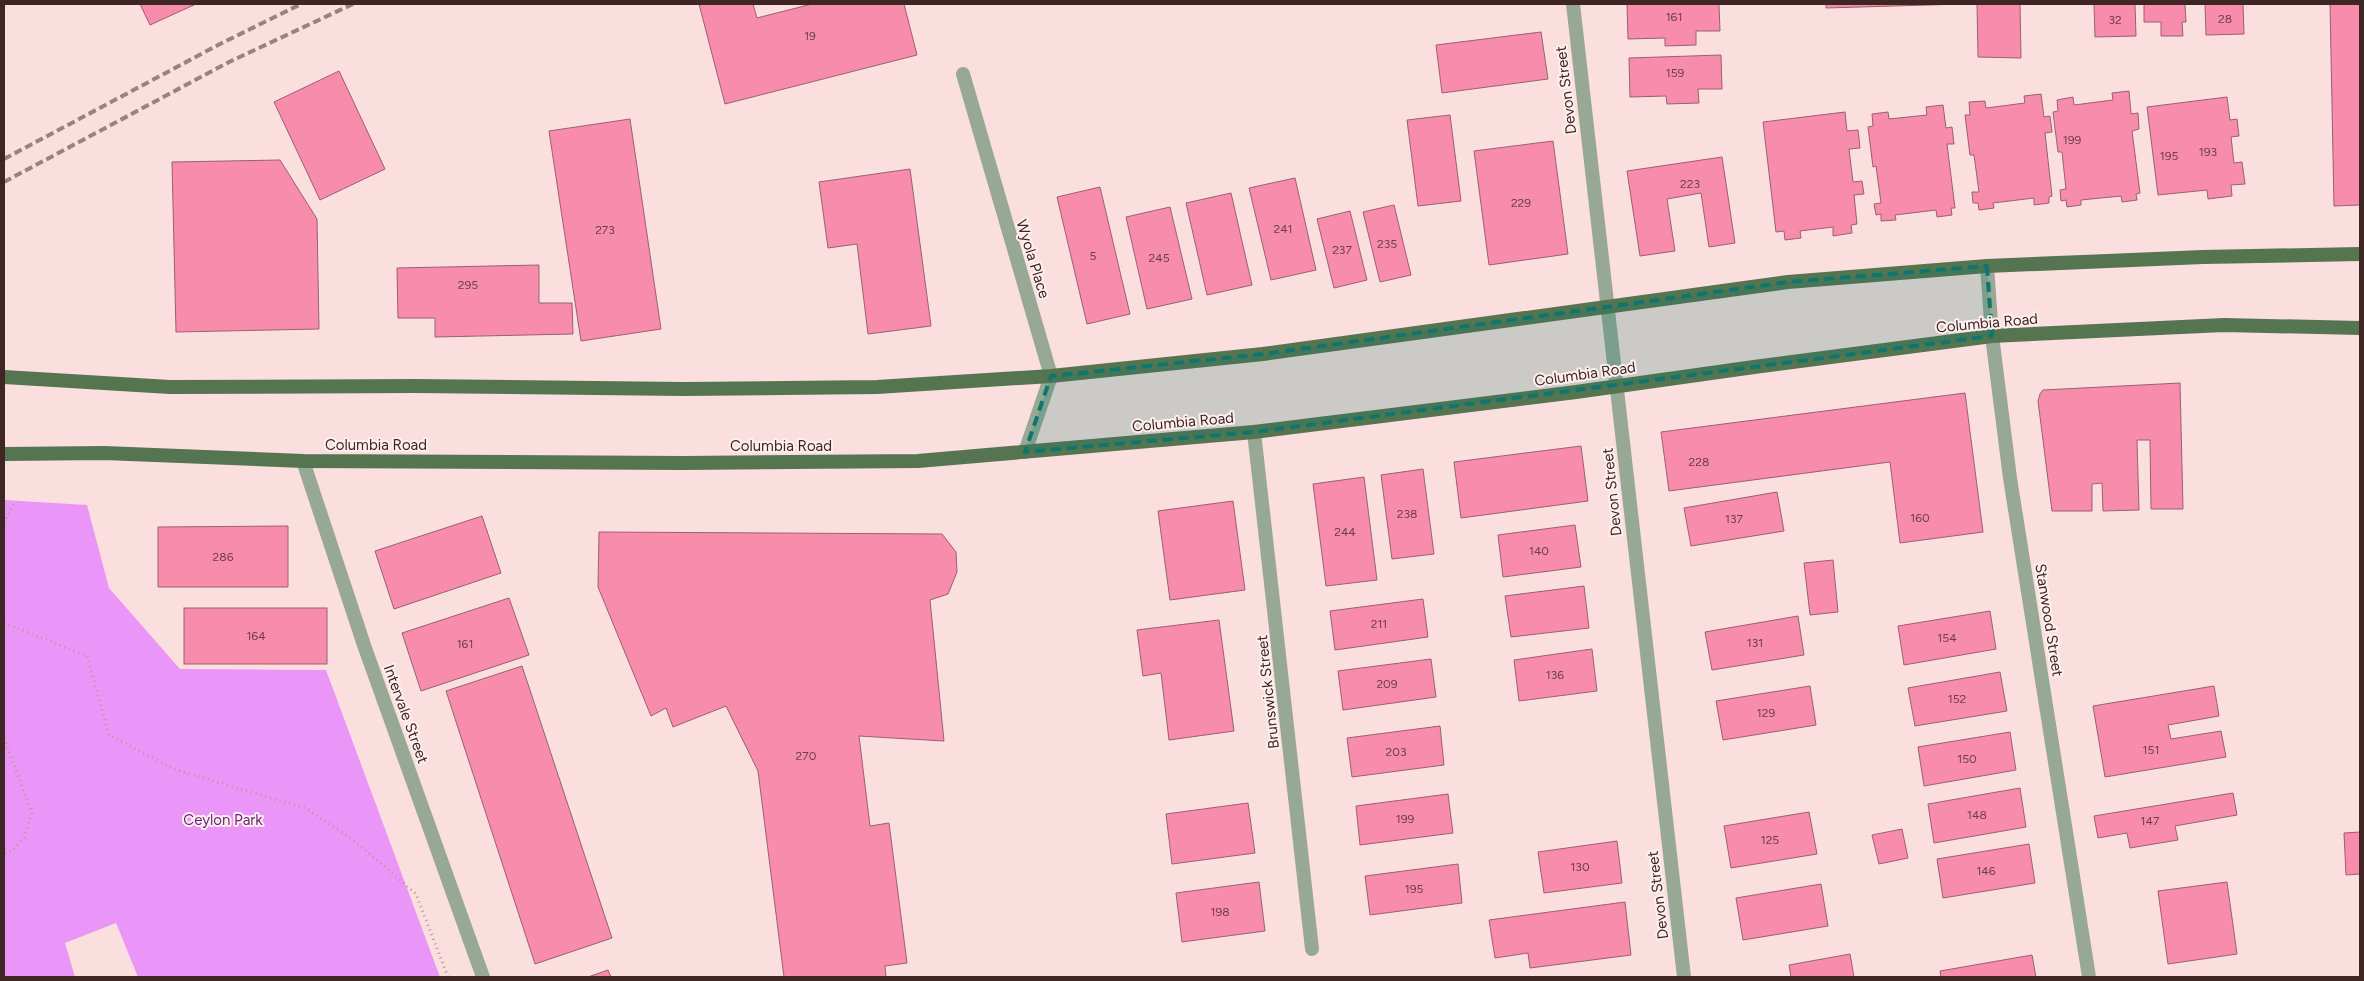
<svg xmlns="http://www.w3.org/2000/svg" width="2364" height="981" viewBox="0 0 2364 981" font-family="Figtree,sans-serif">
	<rect width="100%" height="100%" fill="#fbdfde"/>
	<polygon fill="#ea96f8" points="4,500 87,505 109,588 180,669 326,670 440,977 138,977 116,923 65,943 75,977 4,977"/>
	<g fill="#f78cac" stroke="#9a6070">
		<polygon points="140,4 196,4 150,25"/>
		<polygon points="699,4 753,4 757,18 812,4 904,4 917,55 725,104"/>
		<polygon points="1627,4 1719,4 1720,31 1696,31 1696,45 1665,46 1665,38 1628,39"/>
		<polygon points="1826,4 1962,4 1826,8"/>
		<polygon points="1977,4 2020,4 2021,58 1978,57"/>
		<polygon points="2094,4 2135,4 2136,36 2095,37"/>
		<polygon points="2144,4 2185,4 2186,22 2182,22 2183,36 2161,36 2161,22 2144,22"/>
		<polygon points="2205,4 2243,4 2244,34 2206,35"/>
		<polygon points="2330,4 2360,4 2360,205 2334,206"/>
		<polygon points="1541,32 1548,79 1442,93 1436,45"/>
		<polygon points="1721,55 1722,89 1698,89 1699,103 1667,104 1666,96 1630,97 1629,58"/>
		<polygon points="339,71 385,169 320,200 274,102"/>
		<polygon points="2129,91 2131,114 2138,113 2139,129 2132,131 2140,193 2136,194 2137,200 2122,202 2121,196 2081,200 2081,205 2067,207 2066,200 2061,201 2060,190 2066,189 2062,152 2058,152 2053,112 2058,111 2057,100 2073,97 2074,105 2113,100 2112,93"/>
		<polygon points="2041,94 2044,117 2050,116 2052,132 2045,133 2052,196 2049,197 2049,203 2034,205 2034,198 1993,203 1994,208 1979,210 1978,203 1973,203 1972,192 1979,192 1974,155 1970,155 1965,115 1970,115 1969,102 1985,101 1986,108 2025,103 2024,96"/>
		<polygon points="2227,97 2230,120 2237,119 2239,136 2231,137 2234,163 2242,162 2245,184 2231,185 2232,196 2208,199 2207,190 2158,195 2147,107"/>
		<polygon points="1943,105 1946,128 1952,127 1954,144 1947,144 1955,208 1951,208 1952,215 1937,217 1936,210 1895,215 1896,220 1881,221 1881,214 1876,215 1874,204 1881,203 1876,166 1873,167 1868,127 1873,126 1872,114 1888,112 1889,119 1927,115 1926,107"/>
		<polygon points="1845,112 1847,131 1858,130 1860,148 1849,149 1853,182 1862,181 1864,194 1854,195 1857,224 1851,225 1852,233 1833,236 1833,227 1800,231 1801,238 1785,240 1784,231 1776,232 1763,122"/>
		<polygon points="1450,115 1461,201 1418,206 1407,120"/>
		<polygon points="630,119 661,329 581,341 549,131"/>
		<polygon points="1553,141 1568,254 1489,265 1474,151"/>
		<polygon points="1722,157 1735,243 1709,247 1701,193 1667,199 1675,251 1640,256 1627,171"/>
		<polygon points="280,160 317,219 319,329 176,332 172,162"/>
		<polygon points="910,169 931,326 868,334 857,244 828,248 819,182"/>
		<polygon points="1295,178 1316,270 1271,280 1249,188"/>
		<polygon points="1100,187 1130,314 1087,324 1057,197"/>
		<polygon points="1231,193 1252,285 1207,295 1186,203"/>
		<polygon points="1394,205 1411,275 1380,282 1363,212"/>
		<polygon points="1170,207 1192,299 1147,309 1126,217"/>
		<polygon points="1350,211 1367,280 1334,288 1317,219"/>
		<polygon points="539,265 539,303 572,303 573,334 435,337 435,318 398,318 397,268"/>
		<polygon points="2180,383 2183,509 2151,509 2150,440 2137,440 2139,510 2103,511 2102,483 2092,484 2092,511 2052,511 2038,401 2040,394 2043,390"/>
		<polygon points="1965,393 1983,532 1900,543 1890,462 1669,491 1661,432"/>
		<polygon points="1581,446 1588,501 1461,518 1454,462"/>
		<polygon points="1423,469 1434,554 1392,559 1381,475"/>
		<polygon points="1364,477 1377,580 1326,586 1313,484"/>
		<polygon points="1777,492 1784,531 1691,546 1684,508"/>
		<polygon points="1233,501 1245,590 1170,600 1158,511"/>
		<polygon points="482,516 501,573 394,609 375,551"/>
		<polygon points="1575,525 1581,567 1503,577 1498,535"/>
		<polygon points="288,526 288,587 158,587 158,527"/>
		<polygon points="599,532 942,534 956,552 957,572 948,594 930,600 944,741 859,736 870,826 889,823 907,963 885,966 886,977 781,977 784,977 758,771 726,706 673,727 666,708 651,716 598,587"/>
		<polygon points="1833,560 1838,612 1810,615 1804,563"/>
		<polygon points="1584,586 1589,628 1511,637 1505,596"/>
		<polygon points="509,598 529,655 421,691 402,633"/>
		<polygon points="1423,599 1428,637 1335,650 1330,611"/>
		<rect x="184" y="608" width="143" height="56"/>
		<polygon points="1990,611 1996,649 1904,665 1898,626"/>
		<polygon points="1798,616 1804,655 1712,670 1705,632"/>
		<polygon points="1219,620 1234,731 1169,740 1161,673 1143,676 1137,630"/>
		<polygon points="1592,649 1597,691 1519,701 1514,660"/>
		<polygon points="1431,659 1436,697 1343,710 1338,671"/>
		<polygon points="522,666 612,938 535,964 446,691"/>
		<polygon points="2000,672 2007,711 1915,726 1908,688"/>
		<polygon points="1810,686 1816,725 1723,740 1716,701"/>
		<polygon points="2214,686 2219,716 2168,725 2171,739 2221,731 2226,757 2105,777 2093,706"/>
		<polygon points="1440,726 1444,765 1352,777 1347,738"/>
		<polygon points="2010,732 2016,770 1924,786 1918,747"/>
		<polygon points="2020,788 2026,827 1934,843 1928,804"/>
		<polygon points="2233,793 2237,815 2175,826 2178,840 2130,848 2127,833 2098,838 2094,816"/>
		<polygon points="1448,794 1453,833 1360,845 1356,806"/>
		<polygon points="1248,803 1255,853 1172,864 1166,814"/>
		<polygon points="1809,812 1817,854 1731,868 1724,826"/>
		<polygon points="1902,829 1908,858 1879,864 1872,835"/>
		<polygon points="2360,832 2360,874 2346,875 2344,833"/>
		<polygon points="1617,841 1622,883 1544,893 1538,852"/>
		<polygon points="2029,844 2035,883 1943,898 1937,859"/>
		<polygon points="1458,864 1462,903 1370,915 1365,876"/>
		<polygon points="1259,882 1265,931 1182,942 1176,893"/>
		<polygon points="2227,882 2237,954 2168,964 2158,891"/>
		<polygon points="1821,884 1828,926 1743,940 1736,898"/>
		<polygon points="1625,902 1631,955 1530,968 1528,953 1495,958 1489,920"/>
		<polygon points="1850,954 1854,977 1787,977 1791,977 1789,965"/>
		<polygon points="2032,955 2036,977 1941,977 1940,971"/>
		<polygon points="608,970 611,977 588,977"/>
	</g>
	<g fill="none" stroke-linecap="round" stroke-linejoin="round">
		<g stroke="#b49998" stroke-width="3" stroke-dasharray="1 4" stroke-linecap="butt">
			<polyline points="4,523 14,504"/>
			<polyline points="4,623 87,656 109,735 174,769 307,809 356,842 416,894 448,977"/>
			<polyline points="4,738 32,813 24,837 13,850 4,854"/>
		</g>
		<g stroke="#97a995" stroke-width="14">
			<polyline points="1573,4 1684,977"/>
			<polyline points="963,74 1051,376 1025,452"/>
			<polyline points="1987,266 1992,336 2010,478 2089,977"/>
			<polyline points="1254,432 1312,949"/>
			<polyline points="303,461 365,648 483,977"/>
		</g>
		<g stroke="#557551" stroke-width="14">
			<polyline points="4,377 170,387 416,386 683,389 877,387 1051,376 1263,354 1788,282 1987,266 2203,257 2360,254"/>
			<polyline points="4,454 104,453 303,461 683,463 918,461 1254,432 1576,392 1754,367 1992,336 2224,325 2360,328"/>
		</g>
		<g stroke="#9c8180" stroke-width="4" stroke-dasharray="8 4" stroke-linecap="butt">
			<polyline points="4,159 220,44 301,4"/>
			<polyline points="4,182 229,62 353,4"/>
		</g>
	</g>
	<path fill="#0f766e" fill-opacity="0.2" stroke="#0f766e" stroke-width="4" stroke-dasharray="10 6" stroke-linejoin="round" d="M 1987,266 L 1992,336 L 1254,432 L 1025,452 L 1051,376 L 1263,354 L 1788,282 Z"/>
	<g text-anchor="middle" stroke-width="4" stroke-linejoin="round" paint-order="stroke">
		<g font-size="12" fill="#6d3f46">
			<text x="1674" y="21">161</text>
			<text x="2225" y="23">28</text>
			<text x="2115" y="24">32</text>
			<text x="810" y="40">19</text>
			<text x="1675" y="77">159</text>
			<text x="2072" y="144">199</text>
			<text x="2208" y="156">193</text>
			<text x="2169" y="160">195</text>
			<text x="1690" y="188">223</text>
			<text x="1521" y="207">229</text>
			<text x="1283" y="233">241</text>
			<text x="605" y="234">273</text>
			<text x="1387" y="248">235</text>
			<text x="1342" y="254">237</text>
			<text x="1093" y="260">5</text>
			<text x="1159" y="262">245</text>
			<text x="468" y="289">295</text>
			<text x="1699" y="466">228</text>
			<text x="1407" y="518">238</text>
			<text x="1920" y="522">160</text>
			<text x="1734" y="523">137</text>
			<text x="1345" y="536">244</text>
			<text x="1539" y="555">140</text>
			<text x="223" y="561">286</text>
			<text x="1379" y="628">211</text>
			<text x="256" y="640">164</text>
			<text x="1947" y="642">154</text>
			<text x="1755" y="647">131</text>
			<text x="465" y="648">161</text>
			<text x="1555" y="679">136</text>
			<text x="1387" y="688">209</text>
			<text x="1957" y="703">152</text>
			<text x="1766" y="717">129</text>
			<text x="2151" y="754">151</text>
			<text x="1396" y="756">203</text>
			<text x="806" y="760">270</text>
			<text x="1967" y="763">150</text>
			<text x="1977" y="819">148</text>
			<text x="1405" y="823">199</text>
			<text x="2150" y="825">147</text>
			<text x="1770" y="844">125</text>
			<text x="1580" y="871">130</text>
			<text x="1986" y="875">146</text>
			<text x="1414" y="893">195</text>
			<text x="1220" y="916">198</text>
		</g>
		<g font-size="15" fill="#3f2524" stroke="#fff0ef">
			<text transform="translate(1566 90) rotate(-97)" y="5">Devon Street</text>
			<text transform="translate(1033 259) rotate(73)" y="5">Wyola Place</text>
			<text transform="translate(1987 323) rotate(-5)" y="5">Columbia Road</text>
			<text transform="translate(1585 374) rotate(-8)" y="5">Columbia Road</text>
			<text transform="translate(1183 422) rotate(-5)" y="5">Columbia Road</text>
			<text x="376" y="450">Columbia Road</text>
			<text x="781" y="451">Columbia Road</text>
			<text transform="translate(1612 492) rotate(-96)" y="5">Devon Street</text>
			<text transform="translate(2049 620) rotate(81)" y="5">Stanwood Street</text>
			<text transform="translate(1268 692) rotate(-96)" y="5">Brunswick Street</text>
			<text transform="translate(406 714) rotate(70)" y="5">Intervale Street</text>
			<text transform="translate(1658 895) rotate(-97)" y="5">Devon Street</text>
		</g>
		<g font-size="15" fill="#6d1e79" stroke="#fff0ef">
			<text x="223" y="825">Ceylon Park</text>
		</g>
	</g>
	<rect width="2364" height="981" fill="none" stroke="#3f2524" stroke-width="10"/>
</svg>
